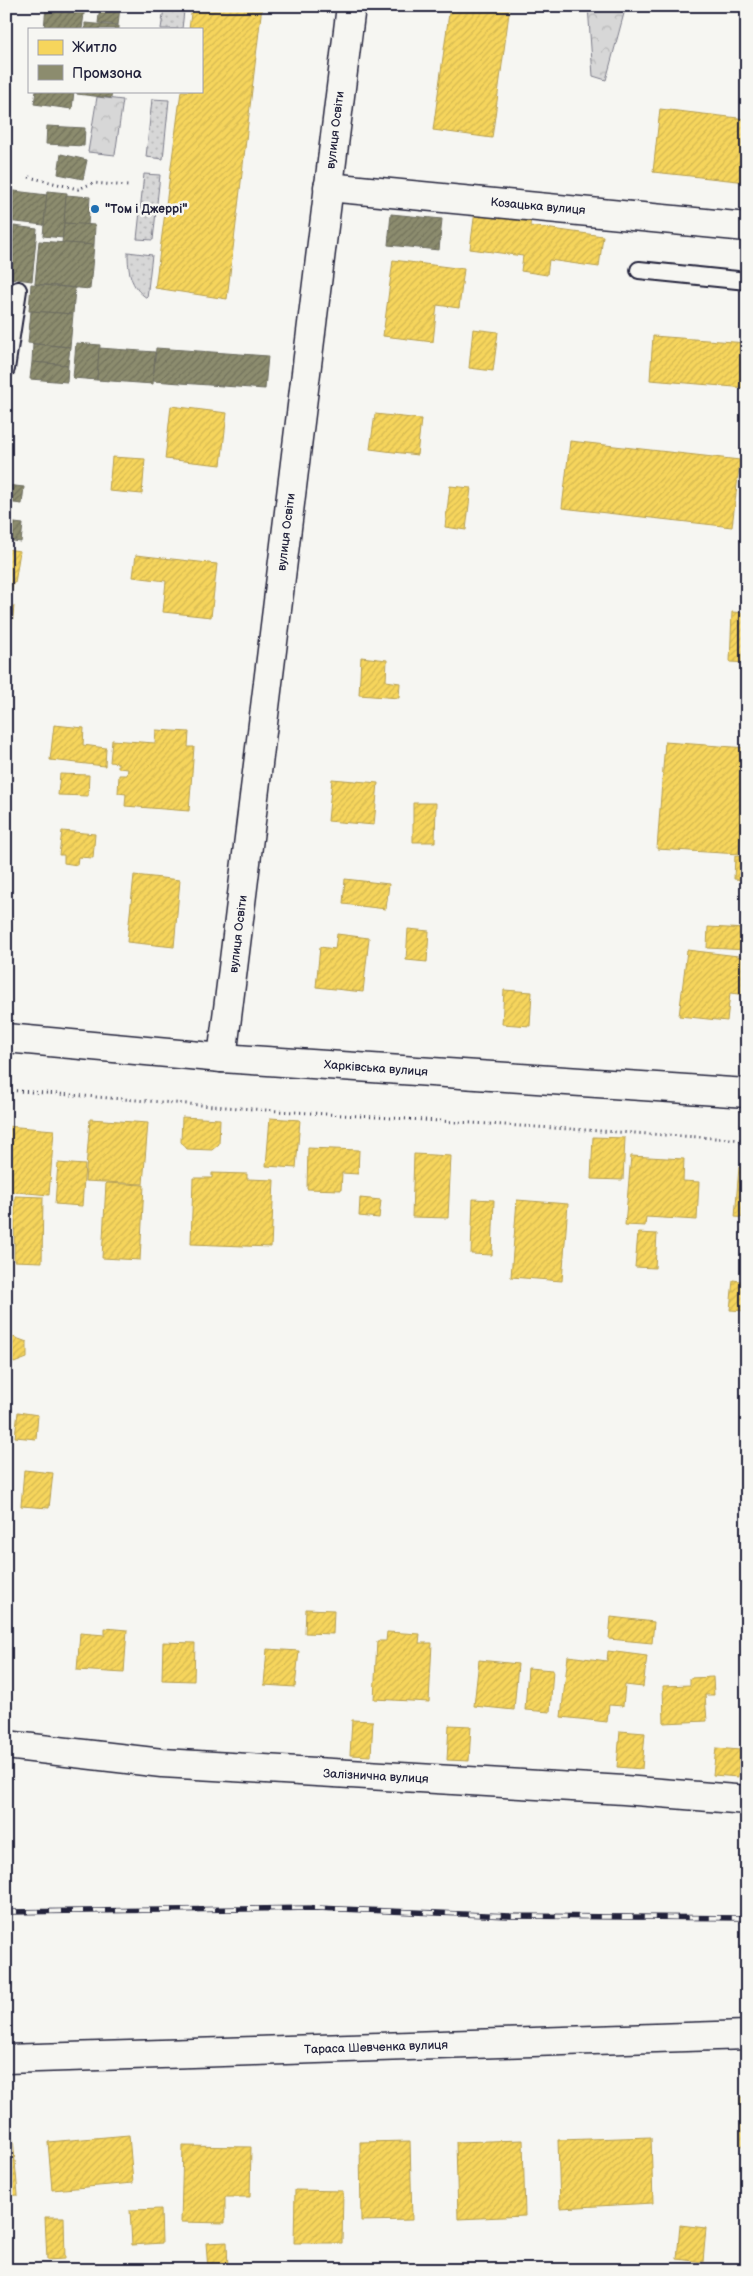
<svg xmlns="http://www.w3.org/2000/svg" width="753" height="2276" viewBox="0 0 753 2276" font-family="'Balsamiq Sans',sans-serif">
	<defs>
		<pattern id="grass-dots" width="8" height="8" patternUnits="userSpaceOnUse" patternTransform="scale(1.25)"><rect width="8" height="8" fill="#d7d7d7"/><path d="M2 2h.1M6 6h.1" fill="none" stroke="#b8b8b9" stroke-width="1.8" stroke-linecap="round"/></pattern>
		<pattern id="park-crowns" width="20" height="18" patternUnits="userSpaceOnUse" patternTransform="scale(1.25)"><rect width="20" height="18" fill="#d7d7d7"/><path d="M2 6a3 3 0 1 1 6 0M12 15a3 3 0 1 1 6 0" fill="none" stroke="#b8b8b9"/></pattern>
		<pattern id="homes-hatch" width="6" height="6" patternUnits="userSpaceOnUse" patternTransform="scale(1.25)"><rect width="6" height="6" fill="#f6d55c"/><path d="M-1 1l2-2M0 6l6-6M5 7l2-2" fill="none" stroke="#d3b751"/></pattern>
		<pattern id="industry-hatch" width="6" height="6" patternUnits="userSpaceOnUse" patternTransform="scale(1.25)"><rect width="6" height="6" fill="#8c8c6e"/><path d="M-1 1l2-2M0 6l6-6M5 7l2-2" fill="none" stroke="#72725c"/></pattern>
	</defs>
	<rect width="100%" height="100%" fill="#f6f6f2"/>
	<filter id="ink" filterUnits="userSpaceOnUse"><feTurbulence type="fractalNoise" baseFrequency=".02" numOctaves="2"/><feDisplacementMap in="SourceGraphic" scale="10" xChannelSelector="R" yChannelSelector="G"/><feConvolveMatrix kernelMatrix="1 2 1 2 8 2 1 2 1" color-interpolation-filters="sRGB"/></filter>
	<g filter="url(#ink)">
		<g fill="url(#grass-dots)" stroke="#7c7c89">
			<polygon points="164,8 184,11 182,29 161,29"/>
			<polygon points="152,99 169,100 163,159 146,157"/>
			<polygon points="144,174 160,175 153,240 137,239"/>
			<path d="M 128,252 L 152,255 L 147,298 C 130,287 128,271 128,252 Z"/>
		</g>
		<g fill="url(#park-crowns)" stroke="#7c7c89">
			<polygon points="588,6 626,6 606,80 593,76"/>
			<polygon points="97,97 123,100 115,155 88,152"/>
		</g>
		<g fill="url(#homes-hatch)" stroke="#b69f52">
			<polygon points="192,6 262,6 227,299 155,288 181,91 201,91 201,29 189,29"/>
			<polygon points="450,6 510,6 492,138 433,130"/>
			<polygon points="660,109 747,119 747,182 653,172"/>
			<polygon points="475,211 531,218 530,226 603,236 599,267 549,260 547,275 521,271 523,256 470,249"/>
			<polygon points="393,260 464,269 459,308 437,305 433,342 383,336"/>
			<polygon points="473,329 498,332 493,371 469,368"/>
			<polygon points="653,336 747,343 747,388 650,380"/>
			<polygon points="171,406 227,413 221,465 165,459"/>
			<polygon points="375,414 421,419 417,455 370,449"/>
			<polygon points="570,441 740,460 732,527 562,508"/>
			<polygon points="112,457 145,459 142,494 109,491"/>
			<polygon points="450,486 471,488 466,530 445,527"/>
			<polygon points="6,549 20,551 15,583 13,582 11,595 6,594"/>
			<polygon points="136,555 217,564 211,617 163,612 166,581 133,577"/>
			<polygon points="6,606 14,606 6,680"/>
			<polygon points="732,612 747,613 747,663 730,662"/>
			<polygon points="361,657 387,660 386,681 400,683 399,698 359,695"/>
			<polygon points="54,725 84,728 83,745 106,748 105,766 50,760"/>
			<polygon points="156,730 189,732 188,747 194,747 189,811 125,806 126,794 118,793 119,775 127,775 128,769 118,768 118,763 110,762 112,740 155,743"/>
			<polygon points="665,742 747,748 739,854 657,849"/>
			<polygon points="60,774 89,775 88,796 58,795"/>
			<polygon points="332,779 378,783 374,825 328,821"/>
			<polygon points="413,803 436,803 435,842 413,842"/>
			<polygon points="62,831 95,834 93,858 78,857 77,865 64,863 64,855 59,855"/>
			<polygon points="735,856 747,857 747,880 734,879"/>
			<polygon points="134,875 180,880 174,947 127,942"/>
			<polygon points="345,879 389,884 386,909 343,904"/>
			<polygon points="708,927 747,929 747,950 707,948"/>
			<polygon points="408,929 429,931 427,962 406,960"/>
			<polygon points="337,934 369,938 363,992 316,987 320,947 335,949"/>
			<polygon points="687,950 747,957 747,995 730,993 727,1021 679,1016"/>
			<polygon points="504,990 532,992 530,1026 502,1024"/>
			<polygon points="182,1117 220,1119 219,1144 212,1150 187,1149 181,1142"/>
			<polygon points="270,1118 300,1120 296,1168 266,1166"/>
			<polygon points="90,1119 148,1123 143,1184 85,1181"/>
			<polygon points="6,1126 54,1130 49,1195 6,1191"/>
			<polygon points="593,1137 625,1138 623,1180 591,1179"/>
			<polygon points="308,1148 359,1150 358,1174 342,1173 341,1190 307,1189"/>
			<polygon points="414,1154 451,1156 448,1218 412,1217"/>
			<polygon points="631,1156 684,1159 683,1181 699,1182 697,1220 646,1217 645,1226 625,1225"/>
			<polygon points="58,1163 85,1165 82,1206 55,1204"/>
			<polygon points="739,1167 747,1167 747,1218 735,1217"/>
			<polygon points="212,1173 247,1174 247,1179 274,1180 271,1247 191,1244 193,1178 212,1178"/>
			<polygon points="106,1183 144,1185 140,1260 102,1258"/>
			<polygon points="15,1196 43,1197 42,1262 14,1261"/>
			<polygon points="360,1198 381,1200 379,1218 359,1216"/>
			<polygon points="473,1199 494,1200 492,1255 471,1254"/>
			<polygon points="517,1200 568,1204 562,1281 511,1277"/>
			<polygon points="638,1233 657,1234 655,1268 635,1267"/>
			<polygon points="733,1280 747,1282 746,1311 730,1310"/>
			<polygon points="13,1337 27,1342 27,1358 14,1363 6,1354 6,1345"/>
			<polygon points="18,1412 38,1415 36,1439 15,1437"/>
			<polygon points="24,1470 53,1473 49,1508 21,1506"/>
			<polygon points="306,1609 334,1610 333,1634 305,1633"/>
			<polygon points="611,1617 654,1622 652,1643 609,1639"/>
			<polygon points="105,1628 127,1630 124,1673 77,1670 80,1633 105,1635"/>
			<polygon points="387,1632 420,1634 419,1643 432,1643 429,1702 374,1699 377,1641 386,1641"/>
			<polygon points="163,1642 195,1643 194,1681 162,1680"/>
			<polygon points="267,1649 299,1651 295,1687 264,1685"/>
			<polygon points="608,1651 647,1656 643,1687 625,1685 623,1706 609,1705 607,1722 561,1717 568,1656 607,1661"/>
			<polygon points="479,1660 518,1664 514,1710 474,1706"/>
			<polygon points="528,1668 553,1670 550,1712 525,1710"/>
			<polygon points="713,1677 714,1695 705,1695 707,1721 664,1723 663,1686 690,1685 690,1678"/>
			<polygon points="352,1720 373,1721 371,1756 350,1755"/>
			<polygon points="449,1725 471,1726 469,1761 447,1760"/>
			<polygon points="620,1731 645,1733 642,1769 617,1767"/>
			<polygon points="716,1748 740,1750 738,1777 713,1775"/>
			<polygon points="740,2097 747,2097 747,2146 741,2146"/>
			<polygon points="129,2135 133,2183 52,2190 48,2142"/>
			<polygon points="651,2137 653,2203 560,2208 558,2140"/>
			<polygon points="13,2139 18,2195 6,2196 6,2140"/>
			<polygon points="523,2140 525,2216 458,2219 456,2142"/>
			<polygon points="410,2141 412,2220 361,2221 360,2142"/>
			<polygon points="183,2146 251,2147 250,2197 225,2197 225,2223 181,2222"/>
			<polygon points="295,2190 343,2191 342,2243 294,2243"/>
			<polygon points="161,2209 162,2243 132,2245 130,2210"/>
			<polygon points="45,2217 64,2217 65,2259 47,2260"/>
			<polygon points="680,2225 706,2228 703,2262 677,2259"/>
			<polygon points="227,2242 228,2270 208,2270 206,2243"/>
		</g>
		<g fill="url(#industry-hatch)" stroke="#6c6c5f">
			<polygon points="46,6 85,6 82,29 44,29"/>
			<polygon points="100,6 120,6 118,25 98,23"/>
			<polygon points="85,23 119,26 119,29 85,29"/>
			<polygon points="36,91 74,91 72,109 34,104"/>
			<polygon points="77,91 112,91 111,98 77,94"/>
			<polygon points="47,126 85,128 84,146 46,144"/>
			<polygon points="61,154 87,160 83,179 58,174"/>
			<polygon points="6,190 47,195 44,225 6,221"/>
			<polygon points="47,191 67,193 63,238 43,236"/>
			<polygon points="66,195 90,197 88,225 64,223"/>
			<polygon points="391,214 442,219 439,250 388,245"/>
			<polygon points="64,223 95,225 94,245 62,243"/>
			<polygon points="14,226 37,229 32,281 9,278"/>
			<polygon points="39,241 94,245 90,289 35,284"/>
			<polygon points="31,284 75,288 73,314 29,311"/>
			<polygon points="31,311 73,314 70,347 28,343"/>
			<polygon points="76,343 100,345 97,380 73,378"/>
			<polygon points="33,344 70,347 68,365 32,362"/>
			<polygon points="99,348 155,352 153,384 97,380"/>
			<polygon points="156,348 268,356 265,389 153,381"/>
			<polygon points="32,362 68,365 67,382 30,379"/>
			<polygon points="6,485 24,487 22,504 6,502"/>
			<polygon points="6,522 23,524 21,542 6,540"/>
		</g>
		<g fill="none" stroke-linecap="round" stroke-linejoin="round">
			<defs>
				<g id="lane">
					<polyline points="639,270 747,281"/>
					<polyline points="6,369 18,290"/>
				</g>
				<g id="street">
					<polyline points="328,187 747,227"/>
					<polyline points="222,1058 351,6"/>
					<polyline points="6,1745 162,1763 624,1790 747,1800"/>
				</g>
				<g id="secondary">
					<polyline points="6,1038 222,1058 747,1093"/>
					<polyline points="6,2059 747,2035"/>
				</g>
			</defs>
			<use href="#lane" stroke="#22223b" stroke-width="20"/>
			<use href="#street" stroke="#22223b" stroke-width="31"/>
			<use href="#secondary" stroke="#22223b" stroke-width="31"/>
			<g stroke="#22223b" stroke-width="3" stroke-dasharray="1 4" stroke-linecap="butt">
				<polyline points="29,177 78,189 93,183 128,186"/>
				<polyline points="6,1090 278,1111 747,1140"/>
			</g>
			<use href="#lane" stroke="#f6f6f2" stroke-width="16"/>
			<use href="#street" stroke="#f6f6f2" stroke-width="28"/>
			<use href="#secondary" stroke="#f6f6f2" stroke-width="28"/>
			<defs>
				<polyline id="rail" points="6,1912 316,1908 510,1916 747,1918"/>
			</defs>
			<use href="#rail" stroke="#22223b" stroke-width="5.5"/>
			<use href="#rail" stroke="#f6f6f2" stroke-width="4" stroke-dasharray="11" stroke-linecap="butt"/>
		</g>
	</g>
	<circle fill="#1f6fb2" stroke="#f6f6f2" stroke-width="2" cx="95" cy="209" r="5"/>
	<g text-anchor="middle" stroke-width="5" stroke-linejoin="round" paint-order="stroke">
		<g font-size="12" fill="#22223b" stroke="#f6f6f2">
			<text transform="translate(335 130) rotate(-83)" y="4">вулиця Освіти</text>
			<text transform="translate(538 206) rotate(5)" y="4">Козацька вулиця</text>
			<text transform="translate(286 532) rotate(-83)" y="4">вулиця Освіти</text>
			<text transform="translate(238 934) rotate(-83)" y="4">вулиця Освіти</text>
			<text transform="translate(376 1068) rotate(4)" y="4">Харківська вулиця</text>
			<text transform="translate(376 1776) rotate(3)" y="4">Залізнична вулиця</text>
			<text transform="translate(376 2047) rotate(-2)" y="4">Тараса Шевченка вулиця</text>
		</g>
		<g font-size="12" font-weight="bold" fill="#22223b" stroke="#f6f6f2" text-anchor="start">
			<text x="105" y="213">"Том і Джеррі"</text>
		</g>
	</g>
	<rect width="753" height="2276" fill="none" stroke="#f6f6f2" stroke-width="25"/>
	<rect x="12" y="12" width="728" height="2251" fill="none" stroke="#22223b" stroke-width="2" filter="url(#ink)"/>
	<rect x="28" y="28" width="175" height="65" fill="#f6f6f2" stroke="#a1a1a9"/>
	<rect x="38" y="40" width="25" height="15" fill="#f6d55c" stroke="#a1a1a9"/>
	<text x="72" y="52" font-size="15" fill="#22223b">Житло</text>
	<rect x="38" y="65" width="25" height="15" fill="#8c8c6e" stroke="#a1a1a9"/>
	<text x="72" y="78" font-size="15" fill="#22223b">Промзона</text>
</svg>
